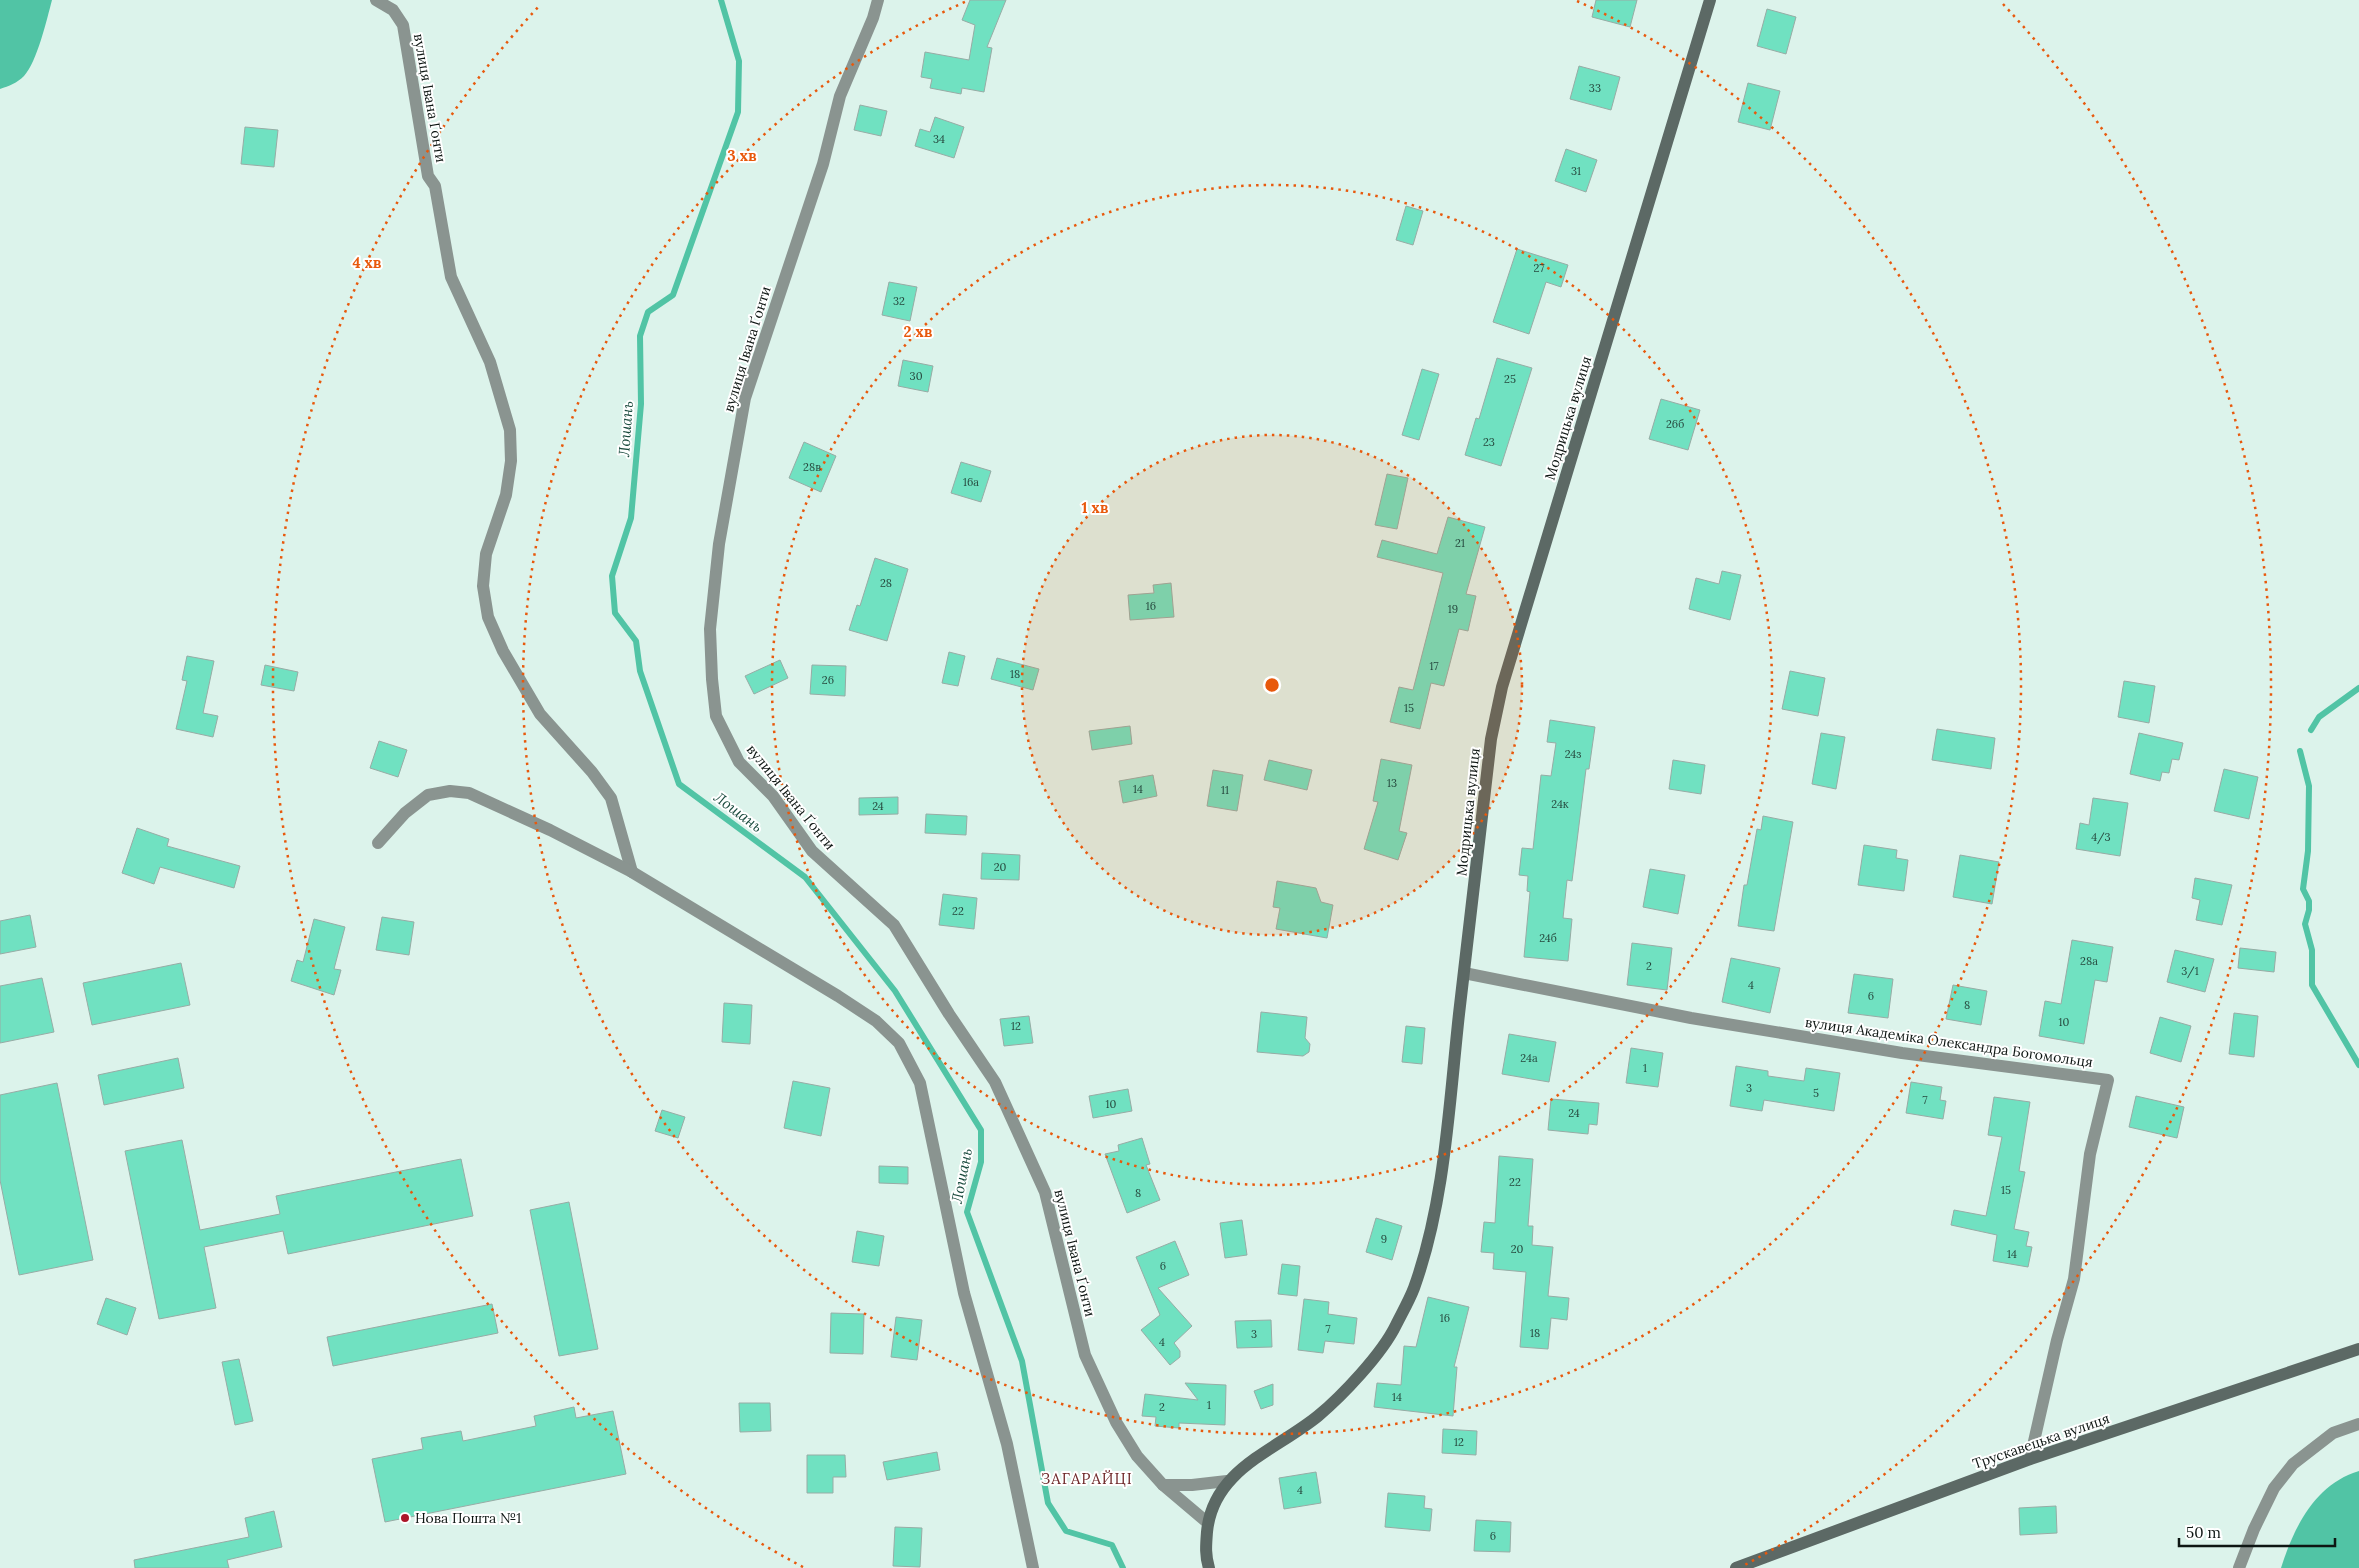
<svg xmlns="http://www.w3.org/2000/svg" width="2359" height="1568" viewBox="0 0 2359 1568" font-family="Lora,serif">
	<rect width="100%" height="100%" fill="#dcf3eb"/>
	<g fill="#51c4a5">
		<path d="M 0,0 L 52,0 C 47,19 37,62 24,76 C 17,83 9,86 0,89 Z"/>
		<path d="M 2359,1471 L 2359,1568 L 2281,1568 C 2294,1527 2315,1484 2359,1471 Z"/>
	</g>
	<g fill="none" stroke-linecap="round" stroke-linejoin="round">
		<g stroke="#51c4a5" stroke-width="6">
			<polyline points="721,0 739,61 738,112 673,295 648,312 640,336 641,404 631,518 612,576 615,613 636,641 640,671 679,784 805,877 895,991 981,1130 981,1162 967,1212 1022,1361 1048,1503 1066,1531 1112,1545 1123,1568"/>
			<polyline points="2311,730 2319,717 2359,688"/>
			<polyline points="2300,751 2309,786 2308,851 2303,889 2309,901 2309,910 2305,924 2312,950 2312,985 2359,1065"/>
		</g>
	</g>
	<g fill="#70e1c1" stroke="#97aca5">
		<polygon points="970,0 1006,0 987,47 992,48 984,92 962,88 961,94 930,88 932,79 921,77 925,52 969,60 975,25 962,20"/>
		<polygon points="1596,0 1637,0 1630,27 1592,17"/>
		<polygon points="1767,9 1796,17 1786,54 1757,46"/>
		<polygon points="1579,66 1620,77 1611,110 1570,99"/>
		<polygon points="1748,83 1780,91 1770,130 1738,122"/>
		<polygon points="860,105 887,111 881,136 854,130"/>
		<polygon points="935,117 964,127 954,158 915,146 920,129 930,132"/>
		<polygon points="245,127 278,130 274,167 241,164"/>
		<polygon points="1566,149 1597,160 1586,192 1555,181"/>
		<polygon points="1406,206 1423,211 1413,245 1396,240"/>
		<polygon points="1517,249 1568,265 1561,287 1546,282 1529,334 1493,322"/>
		<polygon points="889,282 917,287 910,321 882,315"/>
		<polygon points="1497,358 1532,368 1501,466 1465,455 1476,418 1479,419"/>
		<polygon points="903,360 933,366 928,392 898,386"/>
		<polygon points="1422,369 1439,374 1419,440 1402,435"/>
		<polygon points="1661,399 1700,410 1688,450 1649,439"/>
		<polygon points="804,442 836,456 821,492 789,478"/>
		<polygon points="961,462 991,471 981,502 951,493"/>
		<polygon points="1387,474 1408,478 1397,529 1375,525"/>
		<polygon points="1448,517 1485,527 1466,594 1476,596 1468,631 1459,629 1444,686 1431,683 1420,729 1390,722 1399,687 1413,690 1443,573 1377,557 1382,540 1437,554"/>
		<polygon points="875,558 908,569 887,641 849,630 857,605 860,606"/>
		<polygon points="1722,571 1741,575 1730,620 1689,609 1696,578 1719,584"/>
		<polygon points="1171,583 1174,617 1130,620 1128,595 1154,593 1153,585"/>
		<polygon points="949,652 965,656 958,686 942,683"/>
		<polygon points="187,656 214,661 203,713 218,716 213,737 176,729 187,681 182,680"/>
		<polygon points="997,658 1039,669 1033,690 991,679"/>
		<polygon points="780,660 788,678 754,694 745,676"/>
		<polygon points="265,665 298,672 294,691 261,685"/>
		<polygon points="812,665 846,666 845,696 810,694"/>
		<polygon points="1790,671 1825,678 1818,716 1782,709"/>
		<polygon points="2124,681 2155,686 2149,723 2118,717"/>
		<polygon points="1550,720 1595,727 1589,769 1586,769 1572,881 1567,880 1563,918 1572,919 1568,961 1524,957 1530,892 1527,891 1528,876 1519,875 1522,848 1533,849 1541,775 1551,776 1556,743 1547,742"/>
		<polygon points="1130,726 1132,744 1092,750 1089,731"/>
		<polygon points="1937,729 1995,738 1991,769 1932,760"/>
		<polygon points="1821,733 1845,737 1836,789 1812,784"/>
		<polygon points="2139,733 2183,743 2179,760 2172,759 2169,773 2162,772 2160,781 2130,774"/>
		<polygon points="379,741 407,750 398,777 370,768"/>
		<polygon points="1381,759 1412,765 1399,831 1407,833 1398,860 1364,849 1378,802 1373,801"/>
		<polygon points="1269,760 1312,770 1307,790 1264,780"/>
		<polygon points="1673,760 1705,765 1701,794 1669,789"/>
		<polygon points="2224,769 2258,777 2249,819 2214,811"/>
		<polygon points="1213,770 1243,775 1237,811 1207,806"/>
		<polygon points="1153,775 1157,796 1123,803 1119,781"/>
		<polygon points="898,797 898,814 859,815 859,798"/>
		<polygon points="2093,798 2128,803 2120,856 2076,849 2080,823 2089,825"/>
		<polygon points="926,814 967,816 966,835 925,833"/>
		<polygon points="1763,816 1793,822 1774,931 1738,926 1744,885 1747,885 1757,829 1761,830"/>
		<polygon points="137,828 169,839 167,846 240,866 234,888 160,867 154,884 122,873"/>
		<polygon points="1864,845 1897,850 1896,858 1908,860 1904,891 1858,885"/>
		<polygon points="982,853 1020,855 1019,880 981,879"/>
		<polygon points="1960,855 1999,862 1992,904 1953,897"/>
		<polygon points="1650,869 1685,875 1678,914 1643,907"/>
		<polygon points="2195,878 2232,885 2222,925 2196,920 2200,900 2192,898"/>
		<polygon points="1277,881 1316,888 1321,902 1333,905 1327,938 1276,929 1280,908 1273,907"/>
		<polygon points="943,894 977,898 974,929 939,925"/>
		<polygon points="30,915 36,947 0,954 0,921"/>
		<polygon points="382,917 414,922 409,955 376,950"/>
		<polygon points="314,919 345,927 334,969 341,970 334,995 291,981 297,960 303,962"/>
		<polygon points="2072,940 2113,947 2107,982 2095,980 2084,1044 2039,1036 2045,1001 2061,1004"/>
		<polygon points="1632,943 1672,948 1667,990 1627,985"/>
		<polygon points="2240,948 2276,952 2274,972 2238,968"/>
		<polygon points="2175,950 2214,959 2205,992 2167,982"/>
		<polygon points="1731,958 1780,968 1770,1013 1722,1002"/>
		<polygon points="181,963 190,1005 92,1025 83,983"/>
		<polygon points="1854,974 1893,979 1888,1018 1848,1013"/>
		<polygon points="42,978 54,1032 0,1043 0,986"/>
		<polygon points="1953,985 1987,991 1981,1025 1946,1019"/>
		<polygon points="724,1003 752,1005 750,1044 722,1042"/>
		<polygon points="1261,1012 1307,1017 1305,1038 1310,1044 1309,1052 1303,1056 1257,1052"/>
		<polygon points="2234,1013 2258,1016 2254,1057 2229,1054"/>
		<polygon points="1029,1016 1033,1043 1004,1046 1000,1019"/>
		<polygon points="2160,1017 2191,1026 2181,1062 2150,1053"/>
		<polygon points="1406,1026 1425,1028 1422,1064 1402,1062"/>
		<polygon points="1509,1034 1556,1042 1549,1082 1502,1074"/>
		<polygon points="1631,1048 1663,1053 1658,1087 1626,1083"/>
		<polygon points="178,1058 184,1088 104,1105 98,1075"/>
		<polygon points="1736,1066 1768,1071 1768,1076 1804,1081 1806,1068 1840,1073 1834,1111 1764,1100 1762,1111 1730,1106"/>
		<polygon points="793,1081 830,1088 821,1136 784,1128"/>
		<polygon points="1911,1082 1942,1087 1940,1100 1946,1101 1943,1119 1906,1113"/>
		<polygon points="57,1083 93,1260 19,1275 0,1180 0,1095"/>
		<polygon points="1128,1089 1132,1111 1093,1118 1089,1096"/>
		<polygon points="2136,1096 2184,1107 2177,1138 2129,1127"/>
		<polygon points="1994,1097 2030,1102 2019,1171 2025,1172 2014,1229 2029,1232 2026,1246 2032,1247 2028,1267 1993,1261 1997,1235 1951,1225 1954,1210 1986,1216 2002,1137 1988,1135"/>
		<polygon points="1551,1099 1599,1103 1597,1125 1589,1124 1588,1134 1548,1130"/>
		<polygon points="662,1110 685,1117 678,1138 655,1131"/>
		<polygon points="1142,1138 1150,1164 1146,1165 1160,1200 1127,1213 1105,1154 1119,1151 1118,1145"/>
		<polygon points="182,1140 200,1230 280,1214 276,1196 461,1159 473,1216 288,1254 283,1231 204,1247 216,1308 159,1319 125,1151"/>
		<polygon points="1499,1156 1533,1159 1528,1226 1533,1226 1532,1245 1553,1247 1548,1296 1569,1298 1567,1320 1551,1318 1548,1349 1520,1347 1526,1272 1493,1269 1494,1253 1481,1252 1484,1222 1495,1223"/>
		<polygon points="879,1166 908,1167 908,1184 879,1183"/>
		<polygon points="569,1202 598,1349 559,1356 530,1210"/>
		<polygon points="1376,1218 1402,1226 1392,1260 1366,1252"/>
		<polygon points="1242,1220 1247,1255 1225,1258 1220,1223"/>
		<polygon points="857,1231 884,1236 879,1266 852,1262"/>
		<polygon points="1175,1241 1189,1275 1158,1288 1192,1326 1174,1343 1180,1351 1180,1357 1170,1365 1141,1330 1160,1315 1136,1257"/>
		<polygon points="1282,1264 1300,1266 1297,1296 1278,1294"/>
		<polygon points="1428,1297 1469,1307 1454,1367 1457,1367 1453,1416 1374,1407 1377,1383 1401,1385 1404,1346 1416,1347"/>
		<polygon points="106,1298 136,1308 127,1335 97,1324"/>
		<polygon points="1304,1299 1329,1302 1328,1314 1357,1318 1354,1344 1325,1341 1323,1353 1298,1350"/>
		<polygon points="492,1304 498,1333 333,1366 327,1337"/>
		<polygon points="831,1313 864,1314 863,1354 830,1353"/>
		<polygon points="896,1317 922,1320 917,1360 891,1357"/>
		<polygon points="1271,1320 1272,1347 1237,1348 1235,1321"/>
		<polygon points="239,1359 253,1421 235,1425 222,1362"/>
		<polygon points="1185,1383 1226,1385 1225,1425 1179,1423 1179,1428 1155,1426 1156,1417 1142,1416 1145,1394 1198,1400"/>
		<polygon points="1273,1384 1273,1405 1261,1409 1254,1391"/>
		<polygon points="739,1403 770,1403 771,1431 740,1432"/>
		<polygon points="574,1407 576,1418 613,1411 626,1474 385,1522 372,1459 423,1449 421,1438 461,1431 463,1441 536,1426 534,1416"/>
		<polygon points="1443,1429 1477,1431 1476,1455 1442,1453"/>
		<polygon points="937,1452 940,1470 887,1480 883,1462"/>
		<polygon points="807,1455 845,1455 846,1477 833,1477 833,1493 807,1493"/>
		<polygon points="1316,1472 1321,1503 1284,1509 1279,1478"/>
		<polygon points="1388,1493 1425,1496 1424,1508 1432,1509 1430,1531 1385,1527"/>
		<polygon points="2056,1506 2057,1533 2020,1535 2019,1508"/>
		<polygon points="274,1511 282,1547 227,1560 229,1568 135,1568 134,1560 249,1537 245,1518"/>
		<polygon points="1476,1520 1511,1522 1510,1552 1474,1551"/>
		<polygon points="895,1527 922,1528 920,1567 893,1566"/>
	</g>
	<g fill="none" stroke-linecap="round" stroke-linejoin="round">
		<g stroke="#8a9490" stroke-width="12">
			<polyline points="376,0 393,10 403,25 428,176 435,186 451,277 490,362 510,430 511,461 506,495 486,554 483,586 488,617 503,651 540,714 592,772 611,798 632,872"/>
			<polyline points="878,0 873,18 840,96 823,164 745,398 719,544 710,629 712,679 716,716 739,762 773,796 812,851 894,925 949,1014 995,1082 1045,1192 1085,1355 1116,1422 1137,1456 1163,1485 1208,1523"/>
			<polyline points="378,843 405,813 428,795 450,791 469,793 550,830 632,872 838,996 876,1021 899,1043 920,1083 964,1293 1007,1444 1033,1568"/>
			<polyline points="1464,973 1691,1018 1902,1053 2108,1080 2090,1154 2074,1279 2057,1340 2030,1459"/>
			<polyline points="1163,1485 1192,1485 1227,1481"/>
			<polyline points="2239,1568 2254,1529 2274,1488 2293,1464 2333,1433 2359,1424"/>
		</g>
		<g stroke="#5c6965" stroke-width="12">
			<path d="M 1209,1568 C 1205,1555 1206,1545 1207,1532 C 1213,1469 1275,1451 1318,1416 C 1342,1396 1382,1354 1396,1325 C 1402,1313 1409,1301 1414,1288 C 1445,1202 1449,1105 1459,1014 C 1469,922 1481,831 1491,739 L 1502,687 L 1710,0"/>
			<polyline points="1736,1568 2030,1459 2359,1349"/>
		</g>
	</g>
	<circle cx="1272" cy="685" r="250" fill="#e8590c" fill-opacity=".12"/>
	<g fill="none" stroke="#e8590c" stroke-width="2.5" stroke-dasharray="2.5 5">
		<circle cx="1272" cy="685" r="250"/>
		<circle cx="1272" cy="685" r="500"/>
		<path d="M1577 1A749 749 0 1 1 967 1"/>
		<path d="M803 1567A999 999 0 0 1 541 4M2003 4A999 999 0 0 1 1741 1567"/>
	</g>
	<circle fill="#ab1629" stroke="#fff" stroke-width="2" cx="405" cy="1518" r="5"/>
	<g text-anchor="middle" stroke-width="4" stroke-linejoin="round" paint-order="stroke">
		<g font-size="11" fill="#26493e">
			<text x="1595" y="92">33</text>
			<text x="939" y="143">34</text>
			<text x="1576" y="175">31</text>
			<text x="1539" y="272">27</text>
			<text x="899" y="305">32</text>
			<text x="916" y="380">30</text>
			<text x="1510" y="383">25</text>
			<text x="1675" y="428">26б</text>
			<text x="1489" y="446">23</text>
			<text x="812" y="471">28в</text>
			<text x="971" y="486">16а</text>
			<text x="1460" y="547">21</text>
			<text x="886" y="587">28</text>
			<text x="1151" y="610">16</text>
			<text x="1453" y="613">19</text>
			<text x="1434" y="670">17</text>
			<text x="1015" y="678">18</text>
			<text x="828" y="684">26</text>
			<text x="1409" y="712">15</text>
			<text x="1573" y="758">24з</text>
			<text x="1392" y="787">13</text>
			<text x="1138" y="793">14</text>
			<text x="1225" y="794">11</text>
			<text x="1560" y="808">24к</text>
			<text x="878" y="810">24</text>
			<text x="2101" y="841">4/3</text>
			<text x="1000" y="871">20</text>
			<text x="958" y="915">22</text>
			<text x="1548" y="942">24б</text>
			<text x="2089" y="965">28а</text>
			<text x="1649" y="970">2</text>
			<text x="2190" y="975">3/1</text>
			<text x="1751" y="989">4</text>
			<text x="1871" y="1000">6</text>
			<text x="1967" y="1009">8</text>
			<text x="2064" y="1026">10</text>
			<text x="1016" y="1030">12</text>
			<text x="1529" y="1062">24а</text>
			<text x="1645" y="1072">1</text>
			<text x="1749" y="1092">3</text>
			<text x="1816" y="1097">5</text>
			<text x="1925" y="1104">7</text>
			<text x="1111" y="1108">10</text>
			<text x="1574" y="1117">24</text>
			<text x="1515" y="1186">22</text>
			<text x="2006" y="1194">15</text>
			<text x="1138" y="1197">8</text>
			<text x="1384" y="1243">9</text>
			<text x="1517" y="1253">20</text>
			<text x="2012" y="1258">14</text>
			<text x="1163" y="1270">6</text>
			<text x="1445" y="1322">16</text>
			<text x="1328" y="1333">7</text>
			<text x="1535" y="1337">18</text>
			<text x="1254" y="1338">3</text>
			<text x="1162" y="1346">4</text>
			<text x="1397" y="1401">14</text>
			<text x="1209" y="1409">1</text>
			<text x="1162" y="1411">2</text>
			<text x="1459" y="1446">12</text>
			<text x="1300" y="1494">4</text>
			<text x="1493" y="1540">6</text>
		</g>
		<g font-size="14" fill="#0e1613" stroke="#fff">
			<text transform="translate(430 98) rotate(80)" y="5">вулиця Івана Ґонти</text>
			<text transform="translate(747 349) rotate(-73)" y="5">вулиця Івана Ґонти</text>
			<text transform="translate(1568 418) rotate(-73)" y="5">Модрицька вулиця</text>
			<text transform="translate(791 797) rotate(51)" y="5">вулиця Івана Ґонти</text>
			<text transform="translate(1468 812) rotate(-84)" y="5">Модрицька вулиця</text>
			<text transform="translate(1949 1042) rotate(8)" y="5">вулиця Академіка Олександра Богомольця</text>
			<text transform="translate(1075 1253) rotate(76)" y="5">вулиця Івана Ґонти</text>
			<text transform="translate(2041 1441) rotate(-19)" y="5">Трускавецька вулиця</text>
		</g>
		<g font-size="14" fill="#0e1613" stroke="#fff" text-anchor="start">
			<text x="415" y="1523">Нова Пошта №1</text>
		</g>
		<g font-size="15" font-style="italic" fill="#1a4b3e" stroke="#fff">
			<text transform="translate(626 429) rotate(-86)" y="5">Лошань</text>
			<text transform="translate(738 812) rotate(37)" y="5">Лошань</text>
			<text transform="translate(962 1176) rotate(-79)" y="5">Лошань</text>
		</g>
		<g font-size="15" letter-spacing="1" fill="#6f292a" stroke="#fff">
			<text x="1087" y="1484">ЗАГАРАЙЦІ</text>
		</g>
	</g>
	<circle cx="1272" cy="685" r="8" fill="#e8590c" stroke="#fff" stroke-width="2.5"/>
	<g font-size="15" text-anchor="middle" font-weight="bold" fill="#e8590c" stroke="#fff" stroke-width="4" stroke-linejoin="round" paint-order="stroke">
		<text x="742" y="161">3 хв</text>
		<text x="367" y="268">4 хв</text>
		<text x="918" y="337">2 хв</text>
		<text x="1095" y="513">1 хв</text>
	</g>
	<path d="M2179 1538v8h156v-8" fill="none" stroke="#0e1613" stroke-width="2.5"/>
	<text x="2186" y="1538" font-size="15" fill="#0e1613" stroke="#ffffff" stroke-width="4" paint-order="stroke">50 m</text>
</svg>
